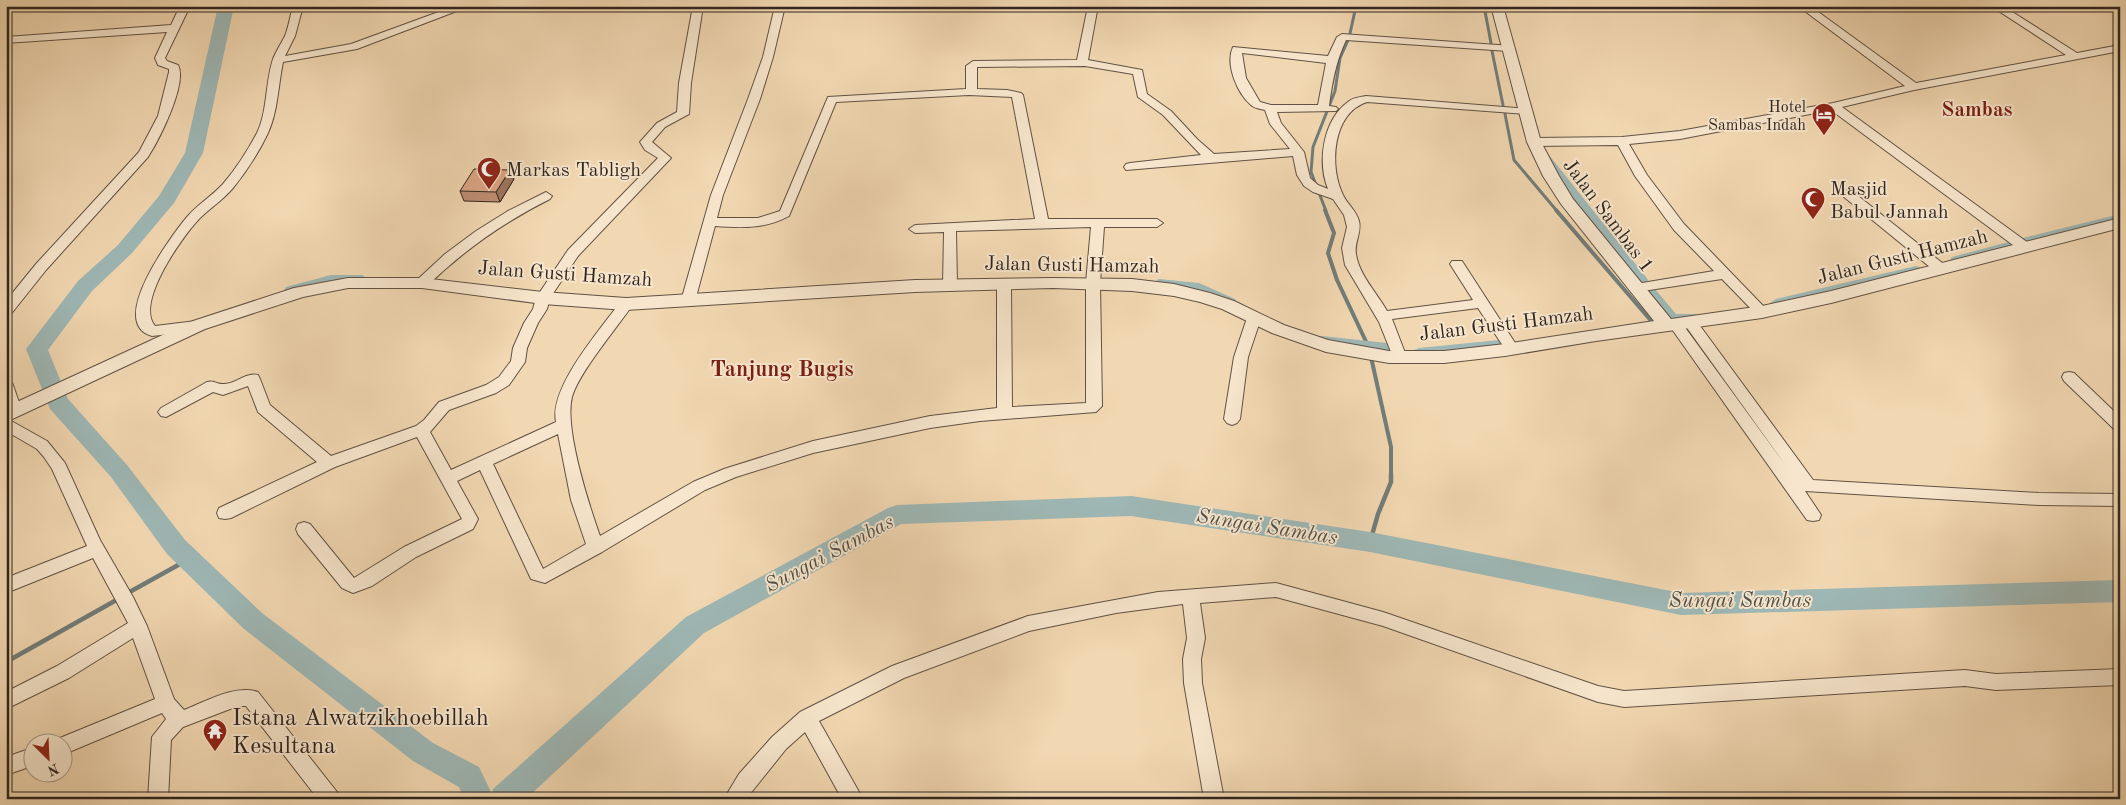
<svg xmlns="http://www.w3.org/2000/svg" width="2126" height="805" viewBox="0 0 2126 805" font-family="'Old Standard TT',serif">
	<rect width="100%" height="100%" fill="#f2d8b2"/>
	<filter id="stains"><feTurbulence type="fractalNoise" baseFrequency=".004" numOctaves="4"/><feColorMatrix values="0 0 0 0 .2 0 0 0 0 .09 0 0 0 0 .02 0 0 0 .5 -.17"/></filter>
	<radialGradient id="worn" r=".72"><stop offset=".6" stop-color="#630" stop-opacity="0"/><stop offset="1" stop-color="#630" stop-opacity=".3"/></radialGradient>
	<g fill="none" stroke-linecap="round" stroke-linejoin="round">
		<g stroke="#727d7a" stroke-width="3">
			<polyline points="1484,6 1491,43"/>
			<polyline points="1492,51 1503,105"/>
			<polyline points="1505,114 1514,160 1557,211"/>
			<polyline points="1326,211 1311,172 1313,147 1335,91 1340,58 1349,38 1356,6"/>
		</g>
		<g stroke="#727d7a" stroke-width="4">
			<polyline points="1325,210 1334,233 1328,253 1337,280 1370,350"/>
			<polyline points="1556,210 1653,323"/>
			<polyline points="1371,357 1391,447 1391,475"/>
		</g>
		<g stroke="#727d7a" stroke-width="4.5">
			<polyline points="1370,542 1378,514 1391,482 1391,474"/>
			<polyline points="126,594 189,559"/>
			<polyline points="6,662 120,598"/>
		</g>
		<g fill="#9eb8b6" fill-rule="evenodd">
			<polygon points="1545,154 1549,155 1646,277 1648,280 1646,283 1638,283 1541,159 1539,157 1541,155"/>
			<polygon points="2120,214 2120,222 2027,245 2021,241 2023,238"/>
			<polygon points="2012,241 2016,242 2018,245 2016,248 1956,264 1950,260 1952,257"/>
			<polygon points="1916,266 1920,267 1922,270 1920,273 1776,307 1770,303 1776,299"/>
			<polygon points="331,275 362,275 368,279 362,283 331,283 290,294 284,290 286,287"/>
			<polygon points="1159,279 1199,283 1235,299 1237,302 1231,306 1197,291 1155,286 1153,283"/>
			<polygon points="1651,288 1655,289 1676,314 1696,314 1697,317 1696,320 1673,323 1668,322 1645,292"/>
			<polygon points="1322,336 1387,343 1392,345 1394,348 1392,351 1387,353 1317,343 1315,340 1317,337"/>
			<polygon points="1499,340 1504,341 1506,344 1504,347 1419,358 1414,356 1412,353 1414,350 1419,348"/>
		</g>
		<polygon fill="#9eb8b6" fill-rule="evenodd" points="218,6 234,6 203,153 174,203 132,253 92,291 48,350 68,399 127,465 185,540 262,613 433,743 479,767 492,794 493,789 686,617 888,508 897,505 1131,496 1370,532 1681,593 2120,580 2120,602 1681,615 1370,552 1131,516 901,524 704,633 526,799 464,799 459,787 413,761 244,629 167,554 111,477 50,409 26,349 78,281 118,245 159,196 185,153"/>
		<defs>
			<g id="minor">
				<path d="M 180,6 L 190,6 L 165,58 L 167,61 L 178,65 C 188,83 159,140 148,157 L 46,270 L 11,314 L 6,316 L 6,301 L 36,264 L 139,152 L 158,116 L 169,72 L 169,69 L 158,65 L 155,58 L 167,32 L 6,43 L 6,37 L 171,25 Z"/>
				<path d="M 293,6 L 303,6 L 295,36 L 285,56 L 351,44 L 455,6 L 470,6 L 357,49 L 283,62 C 278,86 278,111 268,133 C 259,152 246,172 233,188 C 223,200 210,208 199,219 C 182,237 135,303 155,326 L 196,321 L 201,323 L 203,326 L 201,329 L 196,331 L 152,336 C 106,323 172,235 187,217 C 198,204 212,196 223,184 C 236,169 248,150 257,133 C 268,110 265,83 273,59 C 276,51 281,44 285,36 C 289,26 290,16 293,6 Z"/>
				<path d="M 693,6 L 703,6 L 691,83 L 689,114 L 665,127 L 652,142 L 671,158 L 578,256 L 550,298 L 547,309 L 538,323 L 527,348 L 525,362 L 509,385 L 496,393 L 449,410 L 430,432 L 451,470 L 556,422 C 549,387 601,329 621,301 L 631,301 L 633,304 L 631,307 C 616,329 578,374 572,397 C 564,428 589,505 600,536 L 693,482 L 724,469 L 813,441 L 930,416 L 997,408 L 997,284 L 999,281 L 1009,281 L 1011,284 L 1012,407 L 1086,403 L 1086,283 L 1091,227 L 956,231 L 957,285 L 955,288 L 945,288 L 943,285 L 944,232 L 915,233 L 909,229 L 915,225 L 1035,219 L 1012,97 L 969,95 L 836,102 L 789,216 C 766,229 741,228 715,226 L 695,301 L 693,304 L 683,304 L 681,301 L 711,195 L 748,99 L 763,57 L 775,6 L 785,6 L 773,57 L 760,99 L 723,195 L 717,218 L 758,218 L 780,211 L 828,97 L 966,89 L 966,66 L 973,61 L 1077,60 L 1087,11 L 1085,6 L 1095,6 L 1097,11 L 1088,60 L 1142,70 L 1147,94 L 1171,111 L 1197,139 L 1214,154 L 1290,149 L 1270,124 L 1265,110 C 1261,109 1254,108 1251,105 C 1237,93 1225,64 1233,47 L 1328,56 L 1337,37 L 1342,34 L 1512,46 L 1513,48 L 1508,51 L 1346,40 C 1336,61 1332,83 1329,106 L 1336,107 L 1338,109 L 1336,111 L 1277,112 L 1281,123 L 1304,152 L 1310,178 L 1318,185 L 1328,189 C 1317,162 1323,120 1348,102 C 1352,98 1360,97 1366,96 L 1530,109 L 1532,111 L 1526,114 L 1367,102 C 1332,113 1329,167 1343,195 C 1347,204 1356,210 1359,221 C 1362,232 1354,243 1356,254 C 1359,275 1377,293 1387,311 L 1473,300 L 1450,264 L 1452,261 L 1462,261 L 1519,349 L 1517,352 L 1507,352 L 1478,308 L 1392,319 L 1407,358 L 1405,362 L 1395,362 L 1379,322 L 1345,265 L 1342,248 L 1347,227 L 1344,215 L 1333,199 L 1313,192 L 1304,186 L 1297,175 L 1293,156 L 1126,170 L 1124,167 L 1126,164 L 1130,163 L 1201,155 L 1163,115 L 1138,97 L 1133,74 L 1085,66 L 977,67 L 977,89 L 1007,90 L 1021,93 L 1023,95 L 1048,219 L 1157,219 L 1163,223 L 1157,227 L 1104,227 L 1100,283 L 1102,406 L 1096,412 L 980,421 L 930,428 L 813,453 L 736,477 L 705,490 L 602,552 L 545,583 L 531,579 L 480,470 L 457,481 L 478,519 L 473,529 L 416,557 L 372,586 L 353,593 L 342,588 L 298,534 L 296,529 L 298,524 L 304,522 L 310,524 L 354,578 L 404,547 L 462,519 L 417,437 L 335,467 L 231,518 L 225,519 L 219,518 L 217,513 L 219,508 L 317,462 L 258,412 L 248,386 L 223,395 L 213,392 L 166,417 L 161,416 L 158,412 L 161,408 L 207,382 C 214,380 216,384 223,384 C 235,385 245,372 258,375 L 260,379 L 270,405 L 331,456 L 416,426 L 424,420 L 439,402 L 486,385 L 499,377 L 511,361 L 513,348 L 524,323 L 533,309 L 536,298 L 568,250 L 658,158 L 645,150 L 640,142 L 657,123 L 677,112 L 679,83 ZM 1242,53 L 1326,63 L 1318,105 L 1271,105 L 1260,102 L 1246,78 ZM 558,434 L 571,500 L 586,544 L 543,569 L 493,464 Z"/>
				<polygon points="1798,6 1810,6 1916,83 2066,55 1991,6 2003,6 2077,53 2120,45 2120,51 1914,90 1842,107 2031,245 2033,248 2031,251 2021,251 1831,110 1680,139 1629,144 1647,175 1684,224 1769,312 1767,315 1757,315 1722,279 1636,292 1631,291 1629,288 1631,285 1636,284 1714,271 1674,230 1635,176 1618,145 1534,146 1528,142 1534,138 1622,137 1680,131 1833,103 1905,86"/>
				<polygon points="1848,190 1852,191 1946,266 1948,269 1946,272 1936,272 1844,197 1842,194 1844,191"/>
				<path d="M 546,192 L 552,196 L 550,199 C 504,222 464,250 427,286 L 417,286 L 415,283 L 417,280 L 445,254 L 476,231 L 508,211 Z"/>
				<polygon points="1254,313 1259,315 1261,318 1248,357 1240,419 1237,423 1232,425 1227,423 1224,419 1234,357 1247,318 1249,315"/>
				<polygon points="1690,317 1695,319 1813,480 2039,493 2120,494 2120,506 2039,505 1805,491 1821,515 1819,520 1813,521 1807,520 1669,325 1671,322 1681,322 1786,466 1685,325 1683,322 1685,319"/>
				<polygon points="2069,372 2074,373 2120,417 2120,432 2115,430 2064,381 2062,377 2064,373"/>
				<polygon points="6,380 11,381 13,385 22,411 19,415 14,416 9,415 6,410"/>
				<path d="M 6,418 L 47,441 L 65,463 L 100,540 L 133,597 L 147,626 L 174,699 L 184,710 C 205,702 235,684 258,692 L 337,792 L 340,799 L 318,799 L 246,706 L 238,706 L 183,727 L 171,740 L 168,799 L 148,799 L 152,737 L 166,719 L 162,713 L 62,755 L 62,742 L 54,742 L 55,740 L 155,699 L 133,638 L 69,678 L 6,709 L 6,692 L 57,666 L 128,623 L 93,558 L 6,593 L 6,578 L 87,546 L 52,469 L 44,457 L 37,449 L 6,431 Z"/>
				<polygon points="1276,583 1383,612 1598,686 1624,691 1965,670 1996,674 2120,669 2120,685 1996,690 1965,686 1624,707 1598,702 1383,626 1276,597 1200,603 1205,638 1201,659 1202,683 1224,799 1204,799 1184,683 1183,659 1187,638 1183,604 1116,613 1029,631 904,678 819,721 863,799 842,799 805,732 786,749 746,799 724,799 739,774 772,737 800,712 892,666 1028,616 1158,592"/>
				<polygon points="32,748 32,766 6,775 6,757"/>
			</g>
			<polygon id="tertiary" points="1491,6 1503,6 1541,142 1559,176 1573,199 1671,319 1762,306 1831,291 2120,218 2120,228 1831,303 1762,318 1596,341 1505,356 1444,363 1389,363 1326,352 1272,333 1222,309 1200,302 1174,296 1132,291 1053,288 915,292 626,310 543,304 422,288 348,288 303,297 205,329 6,422 6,407 193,321 294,288 348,278 422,278 543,292 626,298 915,280 1053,278 1132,279 1174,284 1210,293 1234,301 1284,325 1328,340 1389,351 1444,351 1505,344 1654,321 1561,204 1543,176 1527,142"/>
		</defs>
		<use href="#minor" stroke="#605244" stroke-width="2"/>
		<use href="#tertiary" stroke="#605244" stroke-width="2"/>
		<use href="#minor" fill="#f7e6cd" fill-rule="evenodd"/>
		<use href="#tertiary" fill="#f7e6cd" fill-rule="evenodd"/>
	</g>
	<polygon fill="#be8e72" stroke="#30251f" points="514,179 500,202 464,201 460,191"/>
	<polygon fill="#9b745d" stroke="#30251f" points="510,170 514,179 500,202 496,192"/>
	<polygon fill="#dda585" stroke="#30251f" points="474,169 510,170 496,192 460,191"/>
	<defs>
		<symbol id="hotel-pin" viewBox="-11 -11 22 30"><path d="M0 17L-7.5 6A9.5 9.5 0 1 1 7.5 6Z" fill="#8f2418" stroke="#f7e6cd"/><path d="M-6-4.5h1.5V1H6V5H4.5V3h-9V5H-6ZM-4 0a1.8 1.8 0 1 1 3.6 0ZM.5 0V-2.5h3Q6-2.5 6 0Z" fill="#fff"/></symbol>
		<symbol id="mosque-pin" viewBox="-11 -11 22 30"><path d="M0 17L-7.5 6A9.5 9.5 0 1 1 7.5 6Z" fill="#8f2418" stroke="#f7e6cd"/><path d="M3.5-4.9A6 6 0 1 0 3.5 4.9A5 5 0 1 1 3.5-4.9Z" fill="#fff"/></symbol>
		<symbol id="temple-pin" viewBox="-11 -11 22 30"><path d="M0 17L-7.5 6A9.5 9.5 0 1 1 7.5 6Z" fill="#8f2418" stroke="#f7e6cd"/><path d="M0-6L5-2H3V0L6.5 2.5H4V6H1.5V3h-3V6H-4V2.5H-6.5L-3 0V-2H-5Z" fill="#fff"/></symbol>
	</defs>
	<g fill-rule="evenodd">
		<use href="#hotel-pin" x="1810" y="101" width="28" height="38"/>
		<use href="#mosque-pin" x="475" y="155" width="28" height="38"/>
		<use href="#mosque-pin" x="1799" y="185" width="28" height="38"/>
		<use href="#temple-pin" x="201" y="717" width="28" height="38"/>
	</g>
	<g text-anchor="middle" stroke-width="4" stroke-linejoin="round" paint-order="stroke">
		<g font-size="16" fill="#30251f" stroke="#f7e6cd" text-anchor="end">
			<text x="1806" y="112">Hotel<tspan x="1806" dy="18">Sambas Indah</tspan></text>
		</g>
		<g font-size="20" fill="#30251f" stroke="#f7e6cd" text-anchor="start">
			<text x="506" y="176">Markas Tabligh</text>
			<text x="1830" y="195">Masjid<tspan x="1830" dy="23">Babul Jannah</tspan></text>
		</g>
		<g font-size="20" fill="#30251f" stroke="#f7e6cd">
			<text transform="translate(1609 215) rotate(53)" y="7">Jalan Sambas 1</text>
			<text transform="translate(1902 256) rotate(-14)" y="7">Jalan Gusti Hamzah</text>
			<text transform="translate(1072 264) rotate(1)" y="7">Jalan Gusti Hamzah</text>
			<text transform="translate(565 273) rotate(4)" y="7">Jalan Gusti Hamzah</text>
			<text transform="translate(1506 323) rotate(-7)" y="7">Jalan Gusti Hamzah</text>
		</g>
		<g font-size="21" font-weight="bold" fill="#7a1f14" stroke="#f7e6cd">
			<text x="1977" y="116">Sambas</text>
		</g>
		<g font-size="21" font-style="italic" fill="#51514c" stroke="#f7e6cd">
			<text transform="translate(1267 526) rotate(9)" y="7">Sungai Sambas</text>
			<text transform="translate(829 553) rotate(-28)" y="7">Sungai Sambas</text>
			<text x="1740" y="607">Sungai Sambas</text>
		</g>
		<g font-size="22" font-weight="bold" fill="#7a1f14" stroke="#f7e6cd">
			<text x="782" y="376">Tanjung Bugis</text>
		</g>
		<g font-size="24" fill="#30251f" stroke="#f7e6cd" text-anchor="start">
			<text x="232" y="725">Istana Alwatzikhoebillah<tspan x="232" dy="28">Kesultana</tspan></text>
		</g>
	</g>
	<rect width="2126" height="805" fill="none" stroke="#f2d8b2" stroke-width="25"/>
	<rect x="8" y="8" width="2111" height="790" fill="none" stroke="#30251f" stroke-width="2.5"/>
	<rect x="12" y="12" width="2101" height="780" fill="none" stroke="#30251f"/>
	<g transform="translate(48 758) rotate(156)"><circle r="24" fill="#f7e6cd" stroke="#a79987"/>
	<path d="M0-4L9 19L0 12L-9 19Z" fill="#8f2418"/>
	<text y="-8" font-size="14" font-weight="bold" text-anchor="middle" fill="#30251f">N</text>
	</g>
	<rect width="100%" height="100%" filter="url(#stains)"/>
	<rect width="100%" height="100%" fill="url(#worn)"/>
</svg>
